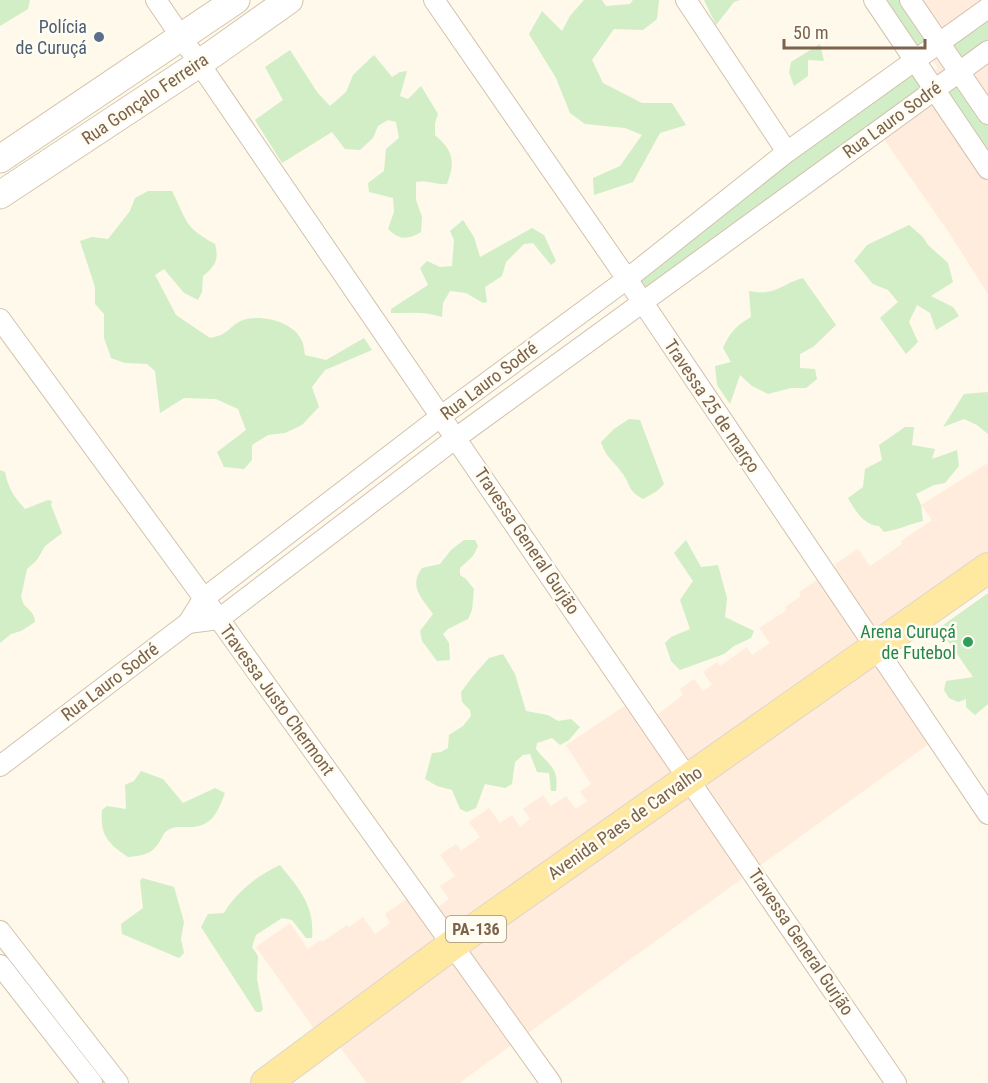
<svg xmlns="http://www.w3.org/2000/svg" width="988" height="1083" viewBox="0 0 988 1083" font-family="'Roboto Condensed',sans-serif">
	<rect width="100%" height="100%" fill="#fef9ea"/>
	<g fill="#ffecdd">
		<polygon points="893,0 988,0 988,294 948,231 869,118 938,68"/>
		<polygon points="988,463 988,568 875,648 937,738 459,1083 367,1083 330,1034 322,1040 256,947 290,923 308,949 320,940 322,942 347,925 349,927 363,917 375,934 390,923 385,914 415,893 430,913 449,899 440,886 455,876 440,855 456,844 461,851 480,837 469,822 489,808 500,823 512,815 520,827 530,819 523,809 543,795 551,806 566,796 576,809 587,801 580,792 591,784 566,745 635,699 650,720 683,695 680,689 694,679 703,691 712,685 703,672 717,662 720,666 747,647 752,655 770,643 759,628 787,610 785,607 801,596 799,592 836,567 835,564 858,549 870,566 902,544 901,541 932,520 921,505"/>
	</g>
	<g fill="#d1eec6" fill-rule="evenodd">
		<polygon points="0,0 30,0 28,9 0,26"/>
		<polygon points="584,0 602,0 606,6 630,4 633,0 659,0 657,19 643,30 614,29 592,60 603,83 642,103 672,103 686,125 660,133 633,182 594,195 593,178 620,166 642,135 625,128 585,124 570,113 556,78 529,34 542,11 562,31 570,16"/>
		<polygon points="704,0 740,0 734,2 716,25"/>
		<path d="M 874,0 L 910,0 L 939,43 L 988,8 L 988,51 L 960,72 L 988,114 L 988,169 L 934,89 L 642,302 L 627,279 L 913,60 ZM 939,44 L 959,72 L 934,88 L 914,60 Z"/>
		<polygon points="820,44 824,61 808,60 808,76 794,86 789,72 791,62"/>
		<path d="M 290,50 L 317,92 L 330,106 L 346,92 L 353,75 L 374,55 L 392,77 L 400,72 L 407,71 L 400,96 L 408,99 L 421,86 L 438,114 L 435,123 L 435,135 C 453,151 456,161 447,184 C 435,185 430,180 416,182 L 416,200 L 422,217 L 421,232 C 408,240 399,240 388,229 L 394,212 L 393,198 L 369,192 L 368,183 L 384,171 L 386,149 L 399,138 L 396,122 L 388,120 L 378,126 L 373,138 L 360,150 L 345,149 L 332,132 L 282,163 L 255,120 L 283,100 L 265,67 Z"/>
		<path d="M 148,191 L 172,191 C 187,221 184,227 215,244 C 219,259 216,266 203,276 L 202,292 L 198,300 L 184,293 L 164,269 L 155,275 L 176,315 L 210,338 C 229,335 230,325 243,320 C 262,314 294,322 302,341 C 304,345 304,351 305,355 L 326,360 L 364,338 L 372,350 L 325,370 L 312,387 L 319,407 L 302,425 L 285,433 L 268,435 L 252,445 L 252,460 L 244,469 L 224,467 L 217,452 L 246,430 L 238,409 L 216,399 L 184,398 L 160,413 L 155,371 L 147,364 L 125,363 L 111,358 L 104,338 L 104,314 L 95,304 L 95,287 L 80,241 L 92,237 L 108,239 L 130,211 L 135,198 Z"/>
		<path d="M 463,220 L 474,237 L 480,257 L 532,228 L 544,235 L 556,261 L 551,265 L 533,243 L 524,244 L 506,262 L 502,276 L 485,287 L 487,302 L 483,303 L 466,293 L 450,291 L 443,303 L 442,317 C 425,311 409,313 391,313 L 391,309 L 428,285 L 420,268 L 427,261 L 440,267 L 452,266 L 454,240 L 450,231 Z"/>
		<polygon points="909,225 923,237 928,245 948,263 953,282 931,296 953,307 959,316 936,330 930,313 917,305 909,322 918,342 906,354 880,318 898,302 888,290 873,284 854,261 867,245"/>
		<path d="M 803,278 L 836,325 L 813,347 L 800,354 L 800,368 L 815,369 L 817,379 L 806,388 L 791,388 L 768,394 L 752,386 L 740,375 L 730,404 L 717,385 L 715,366 L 731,362 L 723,348 C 730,332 737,325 751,317 L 749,291 C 777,296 779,285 803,278 Z"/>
		<polygon points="988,392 988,434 977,425 964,419 943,427 964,394"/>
		<path d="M 629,419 L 640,420 L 664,484 L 657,491 L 643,499 C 628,491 631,486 623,474 C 614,461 606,458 601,442 L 614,429 Z"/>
		<path d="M 905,427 L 914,427 L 912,445 L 935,449 L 932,459 L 957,450 L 959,466 L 945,483 L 934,485 L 916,494 L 921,505 L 923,521 C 909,524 898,530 884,532 L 879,526 C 863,525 855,510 848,498 L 863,487 L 865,469 L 882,460 L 879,445 Z"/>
		<path d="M 0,470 L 5,472 C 8,488 14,497 25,509 L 48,500 L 52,501 L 51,505 L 62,533 L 45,546 L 37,560 L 27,569 L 21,597 L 24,605 C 30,610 35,615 35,622 L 21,631 L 11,634 L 0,643 Z"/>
		<path d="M 464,540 L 475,540 L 478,546 L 473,556 L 460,568 L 460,575 L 466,579 L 474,589 L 472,610 L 468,619 L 448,629 L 443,634 L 449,643 L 450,660 L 437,661 L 422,641 L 420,631 L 433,614 C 423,599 408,587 422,568 L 440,564 L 451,550 Z"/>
		<polygon points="686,540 701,567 718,565 727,598 725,617 754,631 751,638 734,646 724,654 680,670 671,661 665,643 671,637 690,629 680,600 693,581 674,553"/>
		<polygon points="988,593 988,704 975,715 966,707 966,699 958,702 949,698 944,690 946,681 973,677 939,628"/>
		<path d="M 503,654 L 515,674 L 526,711 L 548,715 L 558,721 L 571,719 L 580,727 L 569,740 L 560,745 L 552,738 L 537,743 L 536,749 C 550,767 559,767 556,791 L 551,791 L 549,773 L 537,772 L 530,754 L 523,755 L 515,762 L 512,784 L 505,788 L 485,784 L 476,808 L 467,812 L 460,809 L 452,790 L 437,786 L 425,779 L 432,753 L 441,752 L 448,748 L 449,735 L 463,726 L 471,716 L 470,710 L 462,702 L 461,692 L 473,676 L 489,658 Z"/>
		<path d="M 141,771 L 163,779 L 183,803 L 215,788 L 225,793 C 217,814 211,828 187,827 C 180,827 174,826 168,830 C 164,832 162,837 160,841 C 151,855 144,855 128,857 C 108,843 100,836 102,810 L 107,806 L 126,809 L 125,785 L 134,781 Z"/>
		<path d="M 280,865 C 299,889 315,905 312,938 L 306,938 L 292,920 L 282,918 L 256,935 L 252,947 L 258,956 L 257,979 L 263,1009 L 261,1012 L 256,1012 L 201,927 L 208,914 L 224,913 C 236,892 258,875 280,865 Z"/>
		<polygon points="142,878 174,887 184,922 181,939 184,953 179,958 122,934 121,924 143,908 140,881"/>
	</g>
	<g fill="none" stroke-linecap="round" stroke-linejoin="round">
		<defs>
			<g id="street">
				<polyline points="156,0 896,1083"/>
				<polyline points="434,0 627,279 988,814"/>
				<polyline points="686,0 787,152"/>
				<polyline points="874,0 988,169"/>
				<polyline points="910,0 988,114"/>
				<polyline points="0,319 219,619 551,1083"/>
				<polyline points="188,623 219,619 456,438 988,51"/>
				<polyline points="0,766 188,623 203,599 440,417 627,279 787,152 988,8"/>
				<polyline points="0,931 118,1083"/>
				<polyline points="0,965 92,1083"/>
			</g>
			<g id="secondary">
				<polyline points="0,159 236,0"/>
				<polyline points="0,195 200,63 289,0"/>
			</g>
			<polyline id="primary" points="266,1083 452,945 988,568"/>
		</defs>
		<use href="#street" stroke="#d3c2ad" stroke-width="22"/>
		<use href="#secondary" stroke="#d6c4ab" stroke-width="29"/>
		<use href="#primary" stroke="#ddd6d0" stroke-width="32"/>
		<use href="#street" stroke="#fff" stroke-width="20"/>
		<use href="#secondary" stroke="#fff" stroke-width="27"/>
		<use href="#primary" stroke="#ffe8a0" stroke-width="30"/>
	</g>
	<circle fill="#5c6f8a" stroke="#fffcf2" stroke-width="2" cx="99" cy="37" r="6"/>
	<circle fill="#2e9e5b" stroke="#fffcf2" stroke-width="2" cx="968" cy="642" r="6"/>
	<g text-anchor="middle" stroke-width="5" stroke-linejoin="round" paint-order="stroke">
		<rect fill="#fffcf2" stroke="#a3907c" stroke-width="1.5" x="446" y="916" width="60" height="26" rx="4.5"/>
		<g font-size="16" font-weight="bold" fill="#7c624a">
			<text x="476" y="935">PA-136</text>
		</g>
		<g font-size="18" fill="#4e5e75" stroke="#fffcf2" text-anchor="end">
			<text x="87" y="33">Polícia<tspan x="87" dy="21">de Curuçá</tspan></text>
		</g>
		<g font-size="18" fill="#7c624a" stroke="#fffcf2">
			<text transform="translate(145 99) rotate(-34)" y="6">Rua Gonçalo Ferreira</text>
			<text transform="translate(892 120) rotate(-36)" y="6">Rua Lauro Sodré</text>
			<text transform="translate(489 381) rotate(-37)" y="6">Rua Lauro Sodré</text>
			<text transform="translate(712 406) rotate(56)" y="6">Travessa 25 de março</text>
			<text transform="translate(527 541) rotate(56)" y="6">Travessa General Gurjão</text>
			<text transform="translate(110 682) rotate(-37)" y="6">Rua Lauro Sodré</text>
			<text transform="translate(277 700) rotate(54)" y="6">Travessa Justo Chermont</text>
			<text transform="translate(625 823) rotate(-35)" y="6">Avenida Paes de Carvalho</text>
			<text transform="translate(801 942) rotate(56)" y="6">Travessa General Gurjão</text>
		</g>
		<g font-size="18" fill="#27864d" stroke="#fffcf2" text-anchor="end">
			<text x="956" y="638">Arena Curuçá<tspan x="956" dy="21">de Futebol</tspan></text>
		</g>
	</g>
	<path d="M784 39v9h141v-9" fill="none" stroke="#7c624a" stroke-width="3"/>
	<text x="793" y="39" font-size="18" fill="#7c624a" stroke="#fffcf2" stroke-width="4.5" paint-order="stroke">50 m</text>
</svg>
